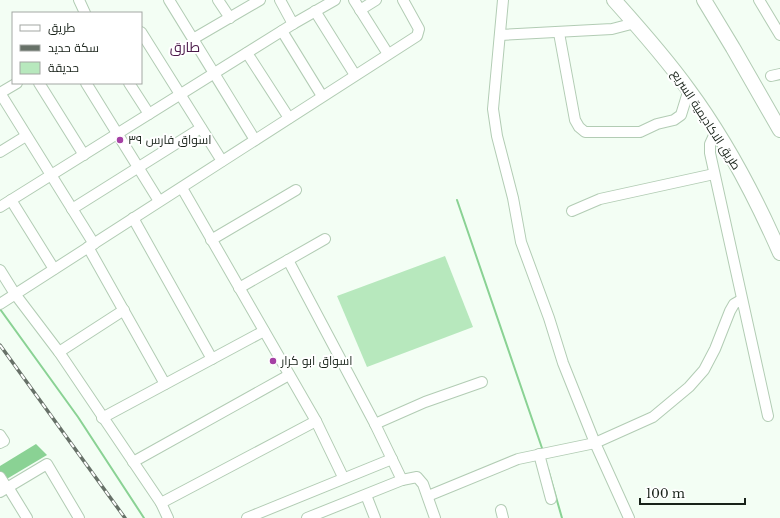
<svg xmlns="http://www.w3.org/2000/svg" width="780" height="518" viewBox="0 0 780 518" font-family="'Libre Baskerville',Cairo,serif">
	<rect width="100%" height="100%" fill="#f3fef4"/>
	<polygon fill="#b7e8bd" points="445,256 473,327 367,367 337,296"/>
	<polygon fill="#8ad294" points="36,444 47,455 0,483 0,466"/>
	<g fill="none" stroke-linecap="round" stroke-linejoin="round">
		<g stroke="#8ad294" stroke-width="2">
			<polyline points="457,200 543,451"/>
			<polyline points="0,309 78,417 144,518"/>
			<polyline points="548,469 562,518"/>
		</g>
		<defs>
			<g id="minor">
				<polyline points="79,0 85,13"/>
				<polyline points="169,0 255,140"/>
				<polyline points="218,0 230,18"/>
				<polyline points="280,0 293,24"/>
				<polyline points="354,0 388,54"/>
				<polyline points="503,0 493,109 497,136 513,198 521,242 549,318 563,363 595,443 629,518"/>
				<polyline points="759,0 780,35"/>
				<polyline points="360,10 376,0"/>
				<polyline points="315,11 355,75"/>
				<polyline points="282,31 322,96"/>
				<polyline points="141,32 222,161"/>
				<polyline points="559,33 575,120 579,127 585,132 640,132 657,124 674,120 681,115 689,89"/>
				<polyline points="500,35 612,29 635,23"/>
				<polyline points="193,39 260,0"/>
				<polyline points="247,53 289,118"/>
				<polyline points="771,76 780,74"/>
				<polyline points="39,83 84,155"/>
				<polyline points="86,83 159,201"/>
				<polyline points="129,83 149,114"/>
				<polyline points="0,93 94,244"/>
				<polyline points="0,93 17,83"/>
				<polyline points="716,131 710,144 710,153 768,416"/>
				<polyline points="0,152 26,136"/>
				<polyline points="182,188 316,421 343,477"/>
				<polyline points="11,200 54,269"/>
				<polyline points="0,207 293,24 335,0"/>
				<polyline points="72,209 201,128"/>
				<polyline points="572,211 600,199 714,174"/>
				<polyline points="133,218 212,359"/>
				<polyline points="211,240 296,190"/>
				<polyline points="88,247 165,384"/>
				<polyline points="288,260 375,424 402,480"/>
				<polyline points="0,270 15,294 59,352 161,503 168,518"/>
				<polyline points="239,288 325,239"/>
				<polyline points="0,304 417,36 419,29 403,0"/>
				<polyline points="59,352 124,310"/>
				<polyline points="102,418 264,331"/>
				<polyline points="375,424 425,402 482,382"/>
				<polyline points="0,435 4,441 0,443"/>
				<polyline points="539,454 551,499"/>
				<polyline points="133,462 289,375"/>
				<polyline points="0,477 7,488"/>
				<polyline points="8,487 27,518"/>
				<polyline points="0,492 47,464 79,518"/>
				<polyline points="366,495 375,518"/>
				<polyline points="428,496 518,459 595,443 653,417 689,387 704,370 715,349 730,311 734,304 741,300"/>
				<polyline points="161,503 316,421"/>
				<polyline points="501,510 503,518"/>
				<polyline points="247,518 392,459"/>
				<polyline points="307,518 402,480 417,477 423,484 435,518"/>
			</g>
			<g id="highway">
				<path d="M 614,0 C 640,29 665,57 688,89 C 725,139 755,196 780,253"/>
				<polyline points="704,0 733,48 780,130"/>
			</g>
		</defs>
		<use href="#minor" stroke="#b2ccb4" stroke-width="12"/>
		<use href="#highway" stroke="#b2ccb4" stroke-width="16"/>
		<use href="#minor" stroke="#fff" stroke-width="10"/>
		<use href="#highway" stroke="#fff" stroke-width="14"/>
		<defs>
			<polyline id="rail" points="0,345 125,518"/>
		</defs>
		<use href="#rail" stroke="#677168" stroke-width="3.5"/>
		<use href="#rail" stroke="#fff" stroke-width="2" stroke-dasharray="6" stroke-linecap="butt"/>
	</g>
	<g fill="#a540a4" stroke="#fff" stroke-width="1.5">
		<circle cx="120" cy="140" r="4"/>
		<circle cx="273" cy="361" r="4"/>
	</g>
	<g text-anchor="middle" stroke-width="4" stroke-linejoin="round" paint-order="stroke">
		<g font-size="12" fill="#182219" stroke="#fff">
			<text transform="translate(706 120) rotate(57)" y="4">طريق الاكاديمية السريع</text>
		</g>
		<g font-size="12" fill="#182219" stroke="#fff" text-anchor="start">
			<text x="128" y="144">اسواق فارس ٣٩</text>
			<text x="281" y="365">اسواق ابو كرار</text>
		</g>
		<g font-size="14" fill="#4a1949" stroke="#fff">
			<text x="185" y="52">طارق</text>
		</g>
	</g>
	<rect x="12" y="12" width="130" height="72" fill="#ffffff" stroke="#a3a7a3"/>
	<rect x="20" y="25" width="20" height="6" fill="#ffffff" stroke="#a3a7a3"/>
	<text x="48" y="32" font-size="12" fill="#182219">طريق</text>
	<rect x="20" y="45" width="20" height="6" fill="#677168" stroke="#a3a7a3"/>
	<text x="48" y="52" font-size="12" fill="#182219">سكة حديد</text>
	<rect x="20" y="62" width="20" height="12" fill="#b7e8bd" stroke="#a3a7a3"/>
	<text x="48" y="72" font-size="12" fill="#182219">حديقة</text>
	<path d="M640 498v6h105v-6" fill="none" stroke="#182219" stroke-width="2"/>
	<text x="646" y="498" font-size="12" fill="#182219" stroke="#ffffff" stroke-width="3" paint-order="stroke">100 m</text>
</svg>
